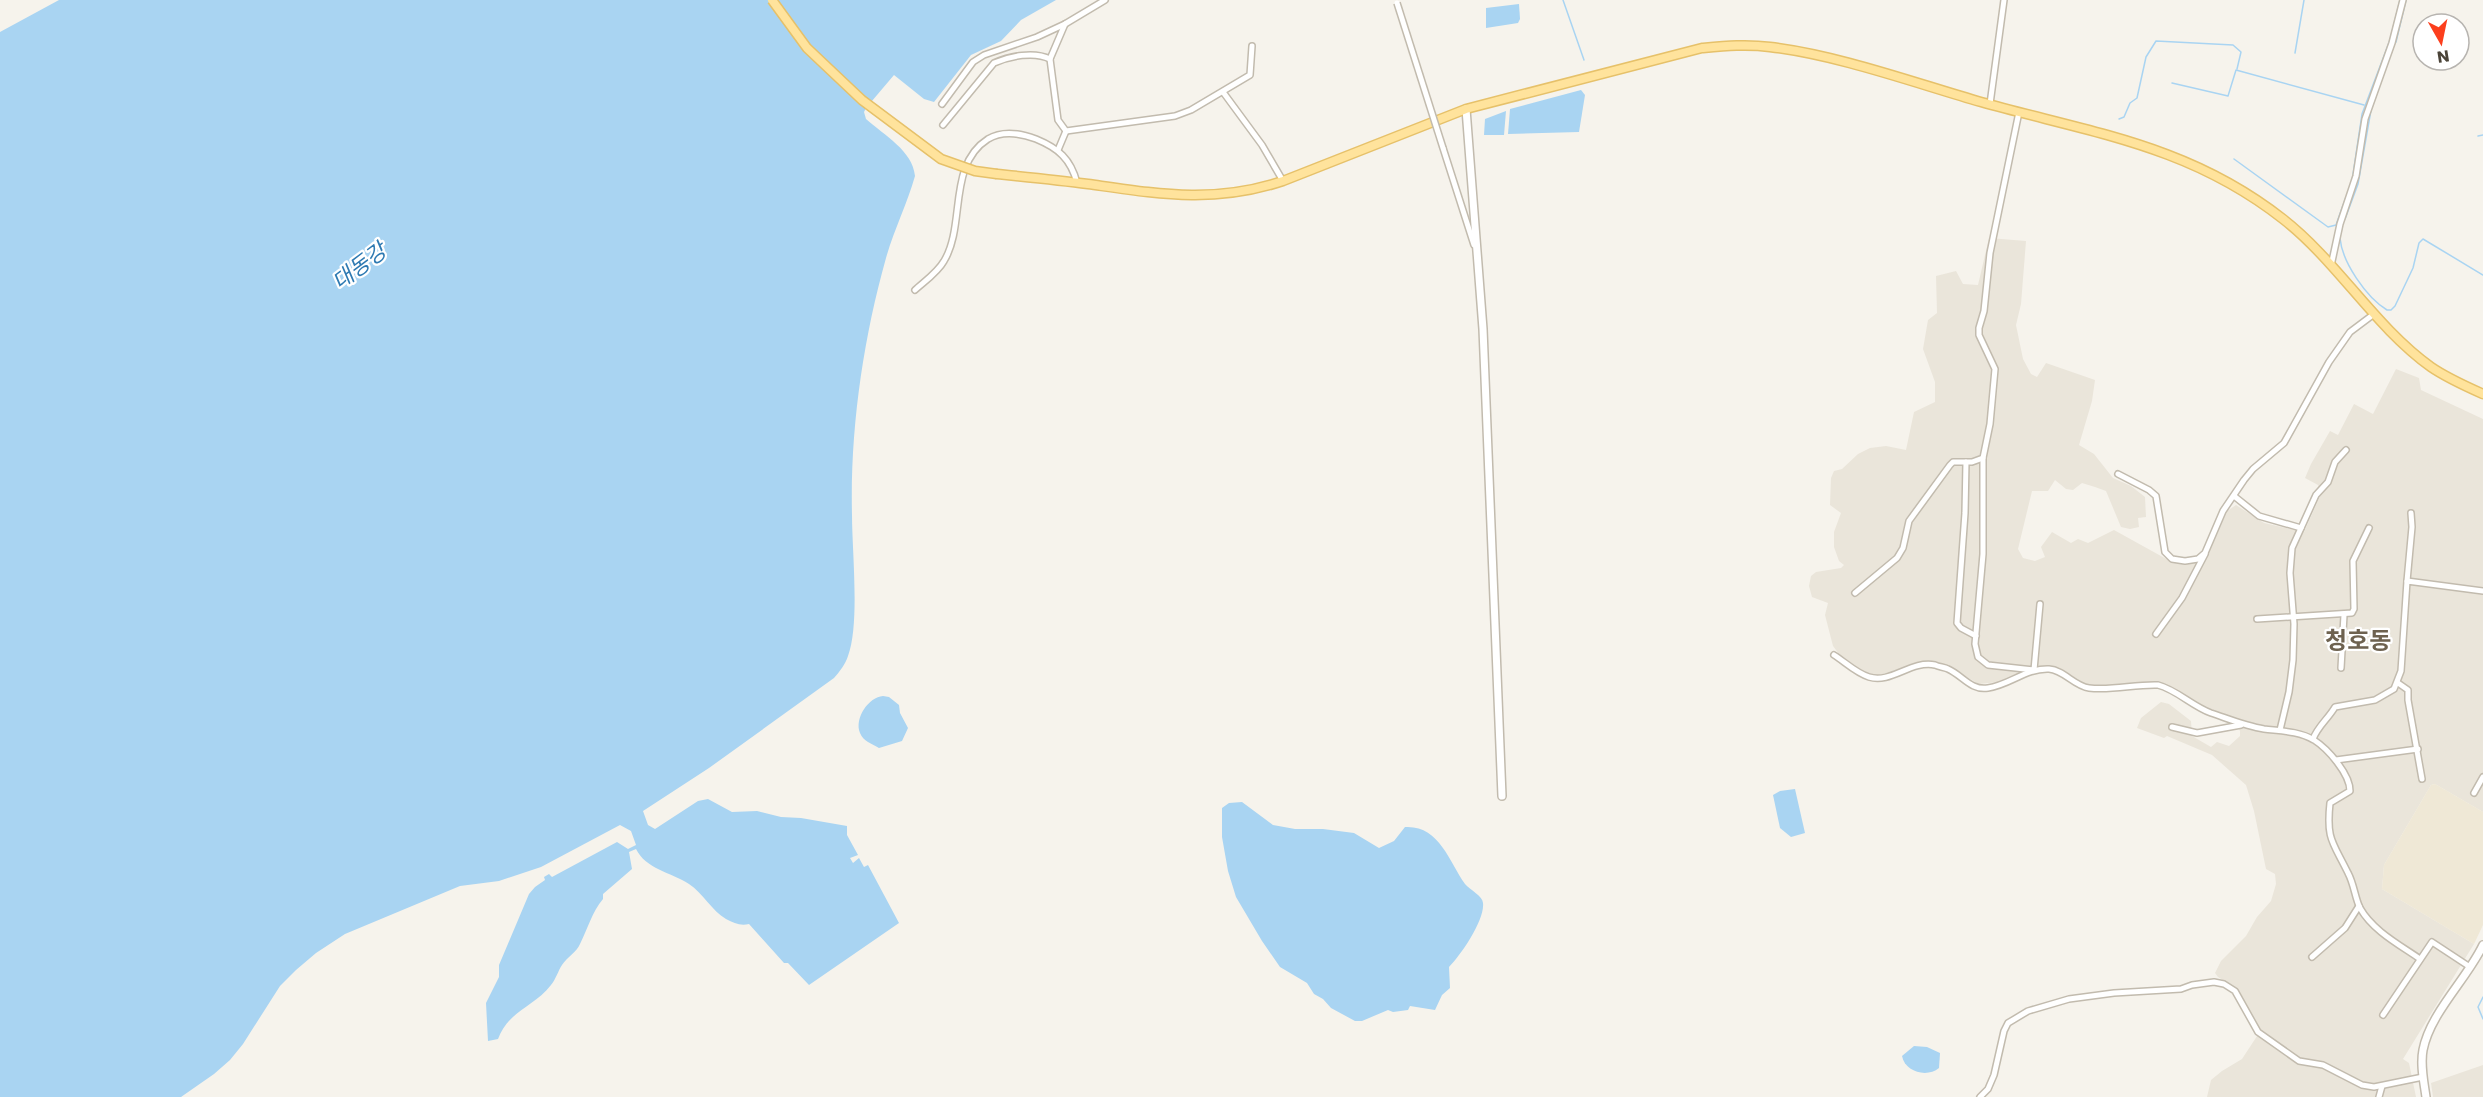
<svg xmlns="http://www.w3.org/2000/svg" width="2483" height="1097" viewBox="0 0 2483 1097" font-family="Poppins,'Noto Sans KR',sans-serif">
	<rect width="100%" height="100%" fill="#f6f3ec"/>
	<g fill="#eae5da">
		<polygon points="1989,238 2026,241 2021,304 2016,325 2023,359 2031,374 2037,377 2046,363 2095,380 2092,401 2079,445 2094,454 2113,478 2131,486 2145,497 2146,517 2138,518 2139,527 2130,529 2121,527 2106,491 2095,487 2082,483 2073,490 2066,489 2055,480 2048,491 2032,491 2018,549 2023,558 2035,561 2045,557 2041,547 2052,532 2071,543 2078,539 2088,543 2114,530 2170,561 2182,564 2198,562 2206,557 2224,513 2236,505 2264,523 2304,532 2321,494 2318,485 2305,478 2311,464 2330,431 2338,435 2354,404 2373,414 2396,369 2419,378 2421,390 2483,419 2483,812 2435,784 2431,785 2384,865 2382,889 2474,944 2403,1059 2409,1063 2416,1097 2207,1097 2211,1080 2222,1071 2242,1059 2261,1030 2237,989 2218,977 2215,973 2221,961 2246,936 2257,917 2271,901 2276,884 2275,874 2266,869 2254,811 2246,785 2212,755 2167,736 2164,738 2137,728 2141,718 2161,702 2169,704 2191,721 2192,736 2211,747 2217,742 2229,746 2240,736 2240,731 2235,720 2195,703 2164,683 2108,687 2087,685 2080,683 2060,670 2039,667 1999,682 1979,684 1949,667 1922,662 1876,676 1867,674 1842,658 1833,646 1825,615 1828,603 1812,597 1809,586 1811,576 1816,572 1841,568 1844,565 1839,561 1834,547 1834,532 1841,513 1830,505 1831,478 1834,471 1842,469 1858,454 1870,448 1886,446 1906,450 1914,412 1935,402 1935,382 1923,349 1928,320 1937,313 1936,276 1956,271 1963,284 1978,285"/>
		<polygon points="2483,1065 2483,1097 2433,1097 2431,1083"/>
	</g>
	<polygon fill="#efe8d6" points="2435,784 2483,812 2483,925 2474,944 2382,889 2384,865 2431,785"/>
	<g fill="#a9d4f2">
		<path d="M 59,0 L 1056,0 L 1021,20 L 1001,41 L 971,55 L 934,102 L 924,99 L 894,75 L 866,108 L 864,112 L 866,119 C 884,135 913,151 915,176 C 907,204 894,230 886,258 C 863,340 850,429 852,515 C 852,551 860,624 848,656 C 845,665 840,671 834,678 L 709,768 L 643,811 L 648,825 L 655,829 L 698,801 L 708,799 L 732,812 L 757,811 L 781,817 L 801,818 L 847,826 L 847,835 L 858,855 L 850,858 L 853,863 L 859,858 L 864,867 L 868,865 L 899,923 L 809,985 L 788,963 L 784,963 L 749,924 C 740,926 734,923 726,919 C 712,911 703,893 689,884 C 670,872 646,869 636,849 L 629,852 L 632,869 L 603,894 L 603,899 C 592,912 588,928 580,944 C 577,952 567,957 562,965 C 558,971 556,979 551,985 C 533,1008 509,1010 498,1039 L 488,1041 L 486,1003 L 499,977 L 499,965 L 529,894 L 535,887 L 545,880 L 544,877 L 549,874 L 552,877 L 617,842 L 628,849 L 636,845 L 631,831 L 620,825 L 541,867 L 499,881 L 460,886 L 345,934 L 316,953 L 296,970 L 280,986 L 243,1044 L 230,1060 L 214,1074 L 181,1097 L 0,1097 L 0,32 Z"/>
		<polygon points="1519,4 1520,19 1518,23 1486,28 1486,8"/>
		<polygon points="1581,90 1585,95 1579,132 1508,134 1510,109"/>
		<polygon points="1506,111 1504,135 1484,135 1485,119"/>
		<path d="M 883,696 L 889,697 L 899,705 L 900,713 L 908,728 L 902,741 L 879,748 C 872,744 863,741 860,733 C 854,718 869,697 883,696 Z"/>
		<polygon points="1795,789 1805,833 1791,837 1780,828 1773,795 1780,791"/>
		<path d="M 1242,802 L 1273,825 L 1295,829 L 1323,829 L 1354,833 L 1379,848 L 1394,841 L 1405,827 C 1439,825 1449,861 1465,884 C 1470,890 1483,896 1483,903 C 1485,920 1461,955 1449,967 L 1450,988 L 1442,995 L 1435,1010 L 1410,1006 L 1408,1010 L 1393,1012 L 1388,1010 L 1362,1021 L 1355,1021 L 1331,1008 L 1323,999 L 1314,994 L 1307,983 L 1280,967 L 1262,941 L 1236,897 L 1228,871 L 1222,837 L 1222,808 L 1229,803 Z"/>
		<path d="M 1914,1046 L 1927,1047 L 1940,1053 L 1939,1068 C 1927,1078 1905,1072 1902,1056 Z"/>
	</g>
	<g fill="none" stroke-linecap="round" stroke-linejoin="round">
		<g stroke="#a9d4f2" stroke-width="1.5">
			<polyline points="1563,0 1584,60"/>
			<polyline points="2396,42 2406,0"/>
			<polyline points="2295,53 2304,0"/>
			<polyline points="2172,83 2228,96 2236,70 2364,105"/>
			<polyline points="2119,119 2124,117 2130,103 2137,98 2146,57 2156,41 2233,45 2241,52 2237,69"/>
			<polyline points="2478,136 2483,135"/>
			<polyline points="2234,159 2328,227 2336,225 2346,197"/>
			<polyline points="2352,181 2362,114 2390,40 2400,0"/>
			<polyline points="2345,219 2358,184 2371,110 2393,48"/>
			<path d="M 2340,238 C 2342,262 2366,297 2387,310 L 2391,310 L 2395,306 L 2413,268 L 2419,243 L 2423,239 L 2483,275"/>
			<polyline points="2483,997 2478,1007 2483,1019"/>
		</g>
		<defs>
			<g id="minor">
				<polyline points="1065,24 1050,59 1058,120 1066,131 1175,116 1191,110 1250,75 1252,46"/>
				<polyline points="1223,92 1262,145 1283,181"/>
				<polyline points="942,104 973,62 984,55 1037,37 1065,24 1105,0"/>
				<polyline points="1990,104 2004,0"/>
				<path d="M 943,125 L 994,63 C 1010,56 1034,51 1050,59"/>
				<polyline points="1443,148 1474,245"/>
				<polyline points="1058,150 1066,131"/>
				<polyline points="2331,266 2340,224 2356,176 2365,119 2392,43 2403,0"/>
				<path d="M 915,290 C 925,281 938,272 944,261 C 966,225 947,165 988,139 C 1003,130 1020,133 1036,139 C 1058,148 1071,159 1077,183"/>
				<polyline points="1983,458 1983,554 1975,644 1978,657 1988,665 2034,670 2040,604"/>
				<polyline points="1966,462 1965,513 1957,623 1961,628 1976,636"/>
				<polyline points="2118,474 2149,490 2156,496 2165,552 2172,559 2185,561 2198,559 2205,553 2223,511 2244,480 2253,469 2284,443 2329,362 2350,332 2374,314"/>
				<polyline points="2234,496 2259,516 2301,528"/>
				<polyline points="2407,581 2412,527 2411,513"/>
				<polyline points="1855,593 1897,558 1903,548 1909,521 1950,465 1953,462 1972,462 1983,458 1990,424 1995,369 1979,335 1979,328 1984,311 1990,253 2019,112"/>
				<polyline points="2257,619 2352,613 2354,609 2353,561 2369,528"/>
				<polyline points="2156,634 2182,598 2205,554"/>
				<path d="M 1834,655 C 1845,662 1856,673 1869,677 C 1891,684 1911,660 1935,665 C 1939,667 1944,667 1948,669 C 1962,675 1971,691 1988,688 C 2010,685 2026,668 2049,669 C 2064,670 2074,686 2089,688 C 2112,691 2135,684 2158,685 C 2177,690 2192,706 2211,713 C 2229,719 2246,726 2264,729 C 2280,731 2299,731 2314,740 C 2328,749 2350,774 2350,791 L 2330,803 C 2326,840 2333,842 2348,873 C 2354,884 2355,898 2360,908 C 2373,931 2400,945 2420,959"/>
				<polyline points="2341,668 2344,615"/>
				<polyline points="2398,683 2408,690 2408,700 2422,779"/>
				<polyline points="2172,727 2197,733 2241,725"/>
				<polyline points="2280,730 2289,692 2293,660 2294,624 2290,573 2292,548 2316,495 2328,482 2335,462 2346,450"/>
				<path d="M 2313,739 C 2318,726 2328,719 2335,707 L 2375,700 L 2394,689 L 2401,671 L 2407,581 L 2483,591"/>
				<polyline points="2336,760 2418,749"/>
				<polyline points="2474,793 2483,777"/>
				<polyline points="2312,957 2345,928 2359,906"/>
				<polyline points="2383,1015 2432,942 2470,967"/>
				<polyline points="1980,1097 1988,1089 1994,1075 2004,1031 2008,1023 2028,1011 2069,999 2114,993 2181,989 2192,985 2214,982 2224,984 2235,991 2258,1032 2299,1061 2323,1065 2362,1085 2374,1087 2423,1077"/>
				<polyline points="2379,1097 2382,1086"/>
			</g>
			<g id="tertiary">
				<polyline points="1466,109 1483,329 1502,796"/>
				<path d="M 2426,1097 C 2424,1082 2420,1065 2423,1050 C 2430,1013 2467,979 2483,945"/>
			</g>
			<path id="primary" d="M 997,174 C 1027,177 1058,180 1088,184 C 1159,194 1213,204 1283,181 L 1466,109 L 1702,48 C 1725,46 1747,44 1770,47 C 1838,55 1915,83 1981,102 C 2092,133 2189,145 2283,219 C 2338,262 2374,326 2431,367 C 2447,378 2465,386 2483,394"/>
		</defs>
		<use href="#minor" stroke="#c2bbae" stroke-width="8"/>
		<use href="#tertiary" stroke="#c2bbae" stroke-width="10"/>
		<use href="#primary" stroke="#e6c16a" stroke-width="11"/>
		<use href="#minor" stroke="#fff" stroke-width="5"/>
		<use href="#tertiary" stroke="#fff" stroke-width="7"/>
		<use href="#primary" stroke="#ffe39c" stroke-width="8"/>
		<defs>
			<polyline id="minor-bridge" points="1397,3 1443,148"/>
			<polyline id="primary-bridge" points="772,0 807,48 862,100 941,159 975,171 997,174"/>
		</defs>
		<use href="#minor-bridge" stroke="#c2bbae" stroke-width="8" stroke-linecap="butt"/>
		<use href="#primary-bridge" stroke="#e6c16a" stroke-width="11" stroke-linecap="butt"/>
		<use href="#minor-bridge" stroke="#fff" stroke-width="5"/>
		<use href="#primary-bridge" stroke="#ffe39c" stroke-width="8"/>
	</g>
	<g text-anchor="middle" stroke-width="4.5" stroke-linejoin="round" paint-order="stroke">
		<g font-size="22" font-style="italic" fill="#2e7ab2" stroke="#fff">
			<text transform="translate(359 266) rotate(-37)" y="8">대동강</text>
		</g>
		<g font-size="24" font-weight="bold" fill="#6e6250" stroke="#fff">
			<text x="2358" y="649">청호동</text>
		</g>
	</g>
	<g transform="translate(2441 42) rotate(171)"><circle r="28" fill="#ffffff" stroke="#b7b4b0" stroke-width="1.5"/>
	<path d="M0-4.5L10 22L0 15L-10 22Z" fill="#fc3f1d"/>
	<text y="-9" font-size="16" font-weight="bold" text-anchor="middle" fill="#4b4439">N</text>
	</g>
</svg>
